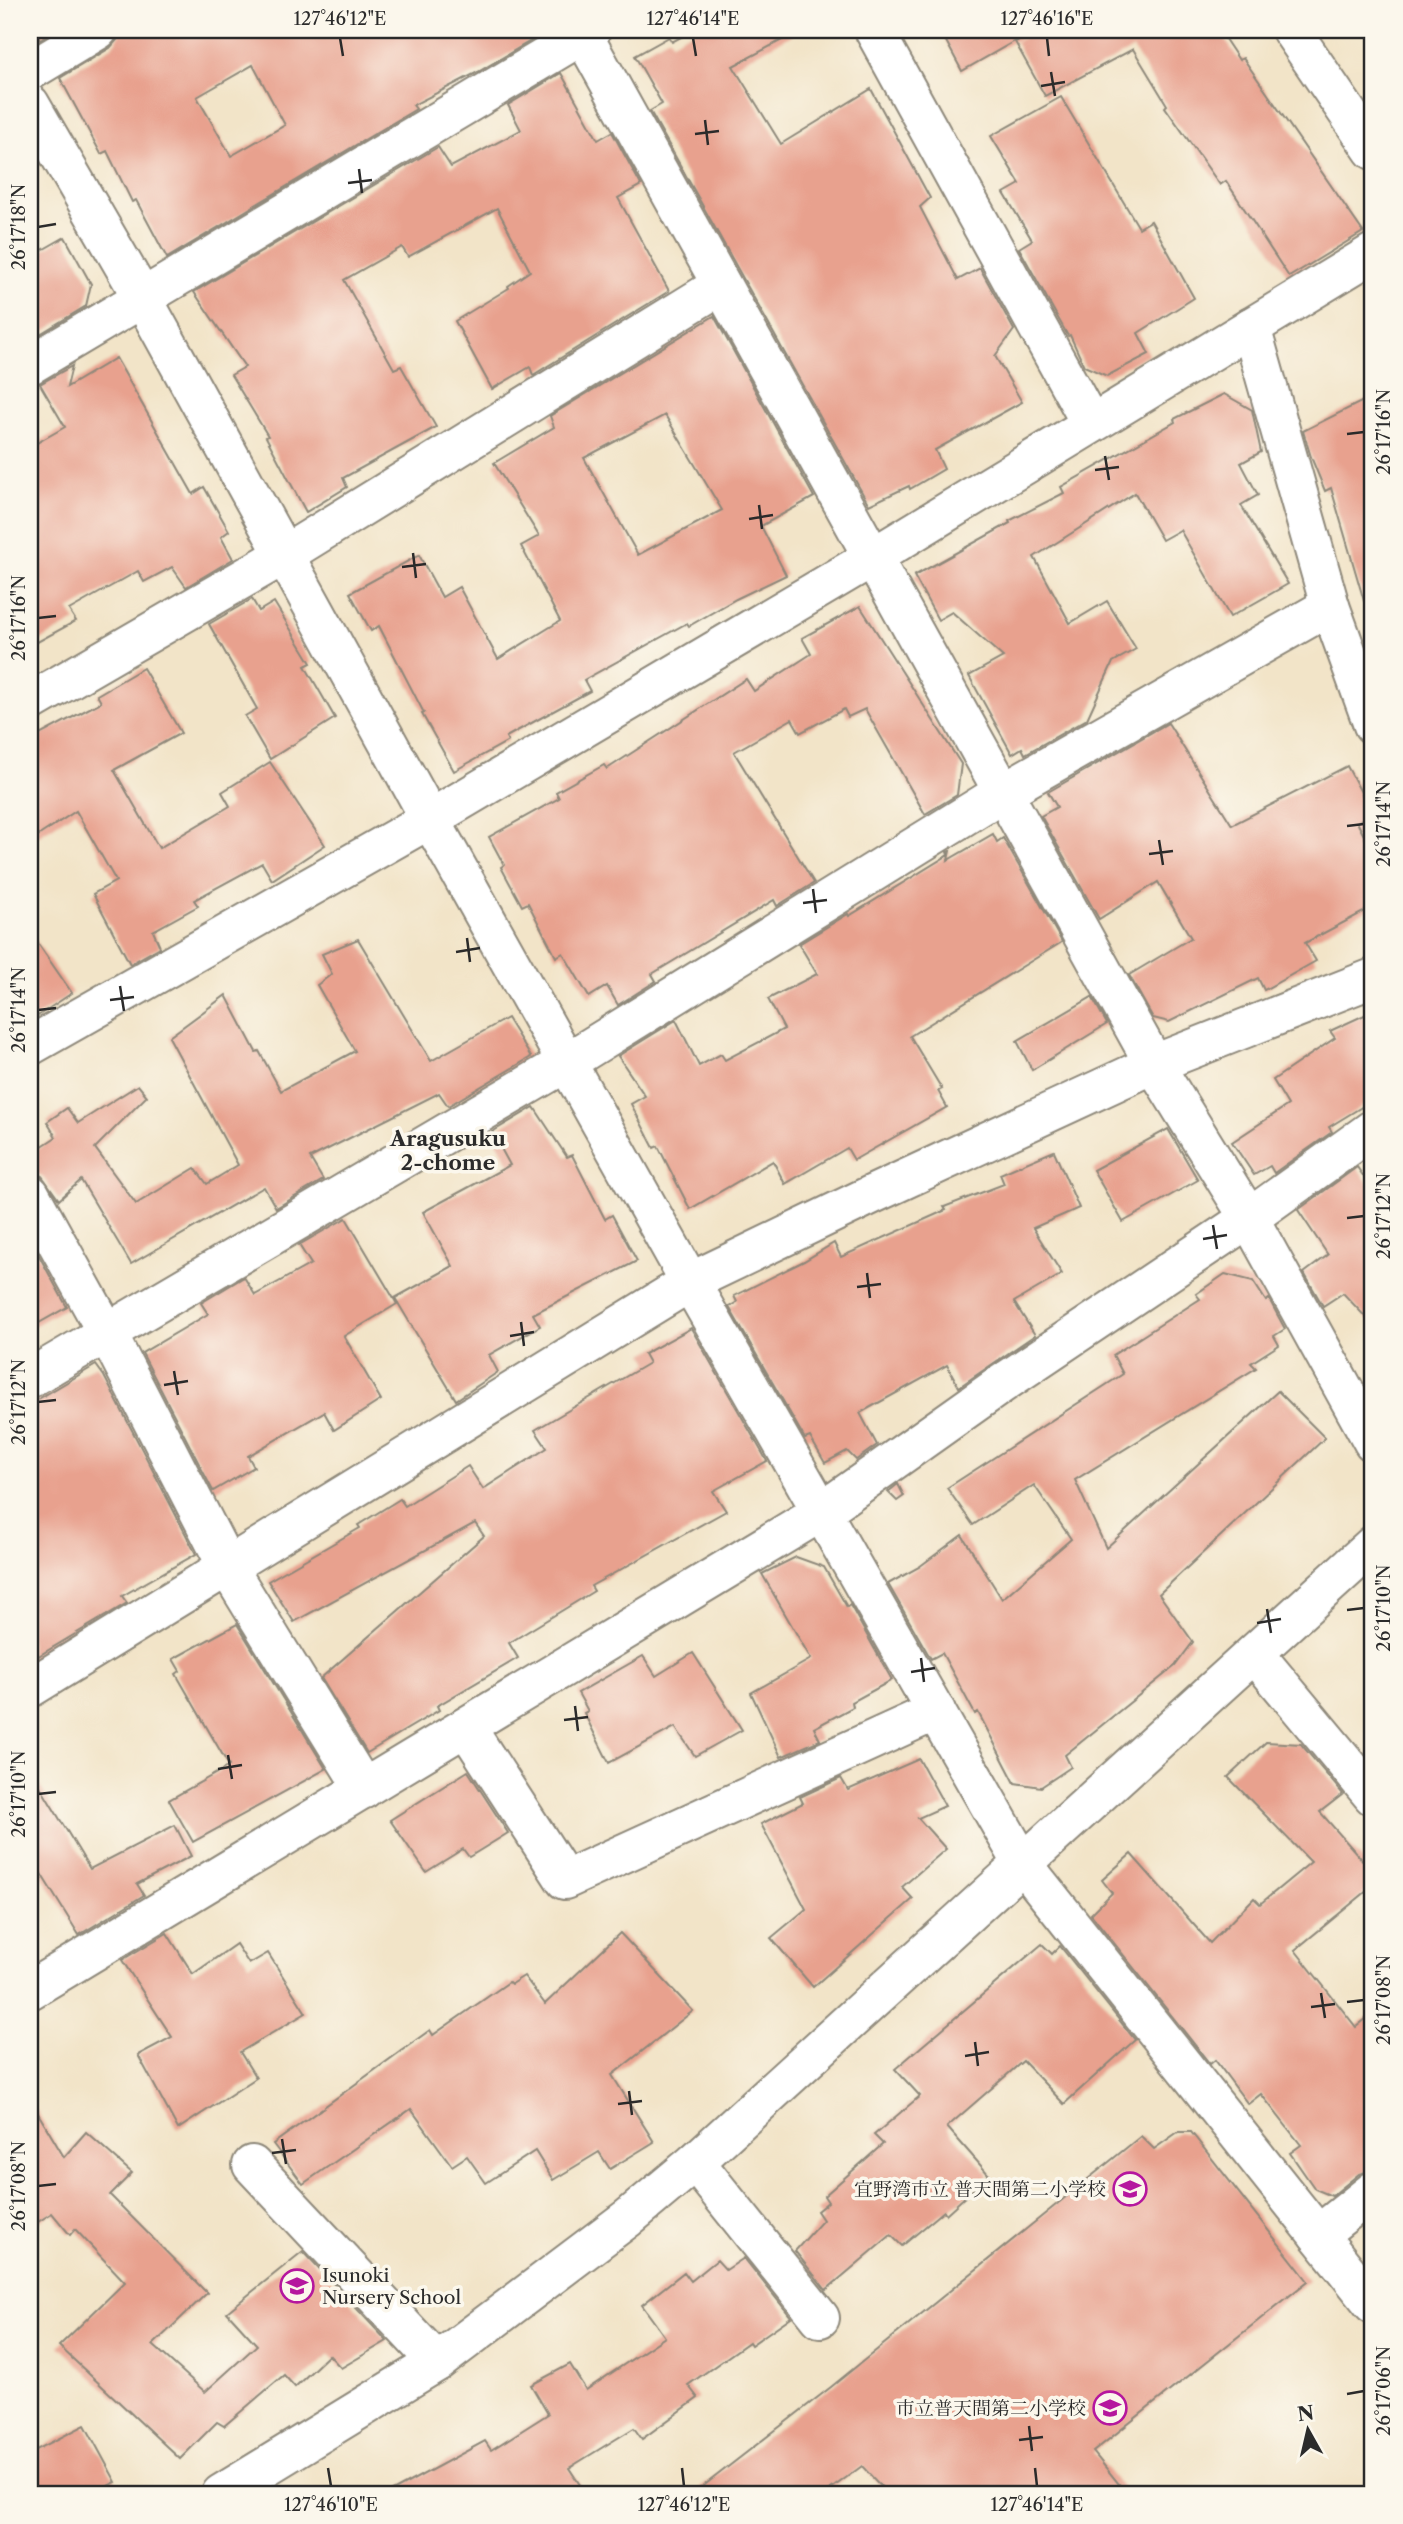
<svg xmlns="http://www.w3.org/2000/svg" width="1403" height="2524" viewBox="0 0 1403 2524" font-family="'Libre Caslon Text','Noto Serif JP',serif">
	<rect width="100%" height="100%" fill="#fbf7ec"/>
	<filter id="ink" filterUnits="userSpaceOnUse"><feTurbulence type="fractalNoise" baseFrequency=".0143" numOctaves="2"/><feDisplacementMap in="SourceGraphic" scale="14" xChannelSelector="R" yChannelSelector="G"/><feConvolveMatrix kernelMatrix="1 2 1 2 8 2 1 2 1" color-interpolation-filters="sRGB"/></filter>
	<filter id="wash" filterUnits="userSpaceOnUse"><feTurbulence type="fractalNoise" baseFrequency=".00686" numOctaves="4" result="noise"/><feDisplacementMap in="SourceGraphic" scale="28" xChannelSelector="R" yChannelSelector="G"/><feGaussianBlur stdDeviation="1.57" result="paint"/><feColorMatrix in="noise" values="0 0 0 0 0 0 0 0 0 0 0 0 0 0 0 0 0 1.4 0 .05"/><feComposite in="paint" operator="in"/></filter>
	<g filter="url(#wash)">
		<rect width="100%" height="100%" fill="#f2e4c8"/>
		<g id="blocks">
			<g fill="#e8a18e" fill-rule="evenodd">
				<polygon points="34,30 56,30 40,40"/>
				<path d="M 120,30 L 549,30 L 478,72 L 413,105 L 416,109 L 167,258 L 136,200 L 132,202 L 107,151 L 101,154 L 60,78 L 110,48 L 117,40 ZM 253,65 L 285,125 L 231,156 L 197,97 Z"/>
				<polygon points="694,30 801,30 733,66 781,144 871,89 930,198 920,207 958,280 980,268 1014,330 995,356 1022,402 935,450 944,469 910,489 909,486 869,505 650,111 662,104 635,56 669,37 672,42"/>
				<polygon points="940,30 1034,30 962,71"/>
				<polygon points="1038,30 1219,30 1239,60 1243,58 1363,232 1289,277 1226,181 1220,185 1165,107 1167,105 1133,49 1045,96 1015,42"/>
				<polygon points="561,73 598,140 612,132 641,185 618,198 669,291 533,375 530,367 492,389 455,321 509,288 508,286 530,271 497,208 408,257 402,247 344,280 394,369 401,366 436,427 343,478 347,487 306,512 266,437 268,436 231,375 245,367 194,292 438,147 451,167 521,130 508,105"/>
				<polygon points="1061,97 1139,228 1151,221 1194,298 1138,333 1149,354 1107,376 1084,366 1070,335 1068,336 1019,248 1032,240 1004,193 1020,184 991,136"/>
				<polygon points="65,237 91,284 86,306 30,340 30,257"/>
				<path d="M 714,316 L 814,497 L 761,526 L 786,575 L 736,599 L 689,626 L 687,623 L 584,680 L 590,691 L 506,737 L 508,741 L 454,771 L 422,714 L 424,713 L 379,626 L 371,631 L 350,593 L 419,555 L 442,597 L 459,587 L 498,659 L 560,621 L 521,546 L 539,536 L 494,463 L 554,427 L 550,416 ZM 665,415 L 722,510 L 638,555 L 584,458 Z"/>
				<polygon points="116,358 193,494 204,487 229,531 221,537 233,559 186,587 172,567 144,582 138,571 69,610 76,621 30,646 30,447 65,427 40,384 72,366 67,387"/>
				<polygon points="1224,394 1252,410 1261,452 1241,463 1258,495 1241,505 1288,584 1230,617 1180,530 1162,540 1135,493 1034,557 1070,623 1107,601 1136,649 1113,662 1087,719 1025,754 1022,748 1012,754 969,676 1003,657 952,612 938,620 914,576 1010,523 1009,521 1064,493 1061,487 1175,422 1174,419"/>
				<polygon points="1373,396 1373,600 1364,601 1331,488 1325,491 1311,457 1303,431"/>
				<polygon points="252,599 259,611 274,602 311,663 305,666 335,718 270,759 245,716 257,709 209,624"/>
				<polygon points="860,606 961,764 957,795 925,814 865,709 848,717 844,709 800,733 792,719 734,752 814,883 777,906 774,900 652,974 656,981 618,1005 607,986 589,997 563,953 556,957 528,903 522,906 501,867 504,865 489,837 559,798 556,792 604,765 607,769 746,679 754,691 811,654 802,638"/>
				<polygon points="143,668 181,733 114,770 159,848 230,806 222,792 270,762 325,845 272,880 262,863 194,900 198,906 153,931 160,947 130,964 93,894 116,881 76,811 30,841 30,740 101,702 97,695"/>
				<polygon points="1168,723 1232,825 1347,766 1372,813 1357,822 1373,853 1373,907 1305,943 1316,961 1264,990 1258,978 1169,1022 1153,1018 1129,975 1191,938 1158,882 1099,919 1041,816 1057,807 1048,792"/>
				<polygon points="993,834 997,842 1003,838 1062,942 910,1036 942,1089 938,1091 947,1107 854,1160 847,1148 785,1184 773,1161 690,1209 658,1146 654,1148 631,1104 645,1096 618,1056 676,1020 699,1066 721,1054 725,1060 784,1029 768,999 817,974 799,944 848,914 849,916 948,855 947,852 950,851 948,860"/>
				<polygon points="30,932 72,993 30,1021"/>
				<polygon points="358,939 431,1061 507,1018 531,1057 448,1106 439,1093 310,1158 323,1180 276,1208 264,1187 131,1264 81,1180 59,1200 42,1176 30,1172 30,1154 56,1137 47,1122 67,1108 78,1123 138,1085 147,1096 95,1148 136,1204 195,1168 207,1184 238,1165 169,1037 226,995 256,1052 259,1051 281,1091 355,1051 317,985 332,974 322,954"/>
				<polygon points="1092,997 1107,1024 1032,1070 1017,1041"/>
				<polygon points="1373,1011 1373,1100 1329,1127 1332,1132 1274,1173 1270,1166 1254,1175 1232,1142 1288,1105 1273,1080 1335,1038 1330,1031"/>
				<polygon points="534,1107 567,1157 572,1155 605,1219 612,1215 637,1261 533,1314 540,1326 489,1355 498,1372 456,1400 395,1298 453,1266 423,1212 510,1165 492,1132"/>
				<polygon points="1168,1129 1198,1180 1123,1222 1093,1170"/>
				<polygon points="1054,1151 1079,1208 1033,1228 1062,1274 1014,1302 1035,1335 959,1387 947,1365 860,1413 877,1445 856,1460 847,1451 825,1463 810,1437 805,1439 729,1307 737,1302 734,1296 804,1261 834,1243 841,1257 946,1210 944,1207 1004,1184 1000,1174"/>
				<polygon points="1357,1167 1373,1190 1373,1325 1343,1293 1323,1306 1304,1273 1328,1255 1298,1210"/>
				<polygon points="346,1218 397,1304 344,1336 381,1400 334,1430 324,1412 248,1456 254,1467 213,1491 142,1353 208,1314 201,1303 244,1277 255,1295 311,1264 299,1245"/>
				<polygon points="30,1239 67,1307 30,1328"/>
				<polygon points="1225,1274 1253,1281 1266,1301 1269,1299 1285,1329 1274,1336 1279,1345 1251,1363 1256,1368 1075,1480 1106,1548 1278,1391 1325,1438 1159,1594 1193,1642 1175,1666 1065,1755 1071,1767 1041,1787 1015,1783 978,1712 975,1714 942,1653 931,1659 888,1584 919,1567 962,1535 1002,1599 1071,1539 1034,1485 973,1525 947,1488 1123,1374 1113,1355 1200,1299 1196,1294"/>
				<polygon points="691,1328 767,1461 713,1491 726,1511 591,1586 594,1591 509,1643 518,1658 437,1706 439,1710 367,1753 321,1678 484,1536 475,1523 294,1622 268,1581 360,1528 358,1525 400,1499 405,1506 468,1466 483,1489 547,1448 535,1430 649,1363 644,1354"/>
				<polygon points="96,1365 104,1376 196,1554 122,1596 127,1603 30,1661 30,1404"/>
				<polygon points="898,1484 904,1496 897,1501 888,1492"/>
				<polygon points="796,1557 824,1567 847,1607 850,1605 892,1680 852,1702 853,1707 814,1728 820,1740 781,1757 751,1693 811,1659 762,1574"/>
				<polygon points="237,1624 326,1769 193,1842 169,1800 229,1766 176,1674 180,1671 173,1659"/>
				<polygon points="693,1653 742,1730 695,1756 675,1727 609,1763 584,1713 588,1711 578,1693 643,1656 656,1676"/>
				<polygon points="1266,1742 1301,1744 1343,1794 1320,1812 1373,1872 1373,1886 1295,1950 1356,2027 1373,2013 1373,2170 1359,2174 1332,2196 1315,2189 1290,2153 1301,2145 1261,2094 1248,2104 1215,2060 1210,2064 1091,1914 1112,1893 1102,1880 1131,1854 1210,1943 1254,1898 1260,1904 1311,1862 1228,1777"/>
				<polygon points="919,1759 945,1806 918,1818 946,1849 902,1887 913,1899 813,1987 771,1938 806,1909 761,1824 803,1803 800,1797 841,1778 848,1790"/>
				<polygon points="30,1770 90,1869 175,1825 191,1856 137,1884 144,1895 79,1935 30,1856"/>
				<polygon points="468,1771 508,1833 469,1857 463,1849 426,1872 390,1820"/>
				<polygon points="167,1933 193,1974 236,1944 249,1964 268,1953 306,2013 240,2052 256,2078 178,2129 138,2055 172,2037 122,1960"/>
				<polygon points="620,1933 693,2011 612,2075 654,2142 610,2169 599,2152 553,2180 535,2151 486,2183 467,2156 452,2166 411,2109 303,2184 273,2144 430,2030 433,2035 509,1982 511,1984 524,1976 545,2004"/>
				<polygon points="1042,1944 1052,1954 1060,1946 1135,2040 1064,2104 1023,2061 947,2127 989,2175 946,2214 944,2211 902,2246 891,2235 826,2290 795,2251 823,2220 817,2211 828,2202 824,2196 883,2144 874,2135 920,2096 895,2069"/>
				<polygon points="30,2100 64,2157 86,2132 132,2173 110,2195 207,2293 153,2345 205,2392 257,2345 227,2312 303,2251 387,2341 341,2368 329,2355 295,2387 284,2375 224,2426 217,2422 180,2459 59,2346 125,2282 75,2229 70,2235 52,2213 30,2227"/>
				<polygon points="1178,2132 1191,2132 1308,2281 1093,2452 1127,2494 888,2494 862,2466 824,2494 693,2494 831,2387 1141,2136 1154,2149"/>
				<polygon points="744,2258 791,2317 751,2345 749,2342 688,2385 698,2398 642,2439 634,2428 569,2468 586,2494 387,2494 485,2441 491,2450 548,2414 531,2385 570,2364 586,2390 665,2337 642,2305 684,2272 691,2281 717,2260 726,2270"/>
				<polygon points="85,2425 116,2482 92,2494 39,2494 30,2479 30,2453"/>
			</g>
		</g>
	</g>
	<g filter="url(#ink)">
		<use href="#blocks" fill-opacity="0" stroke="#8e887a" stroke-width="2"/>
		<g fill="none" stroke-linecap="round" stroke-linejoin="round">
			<defs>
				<g id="minor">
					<polyline points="580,30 1154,1064 1249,1218 1373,1442"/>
					<polyline points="874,30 1091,424"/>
					<polyline points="1291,30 1373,150"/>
					<polyline points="30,71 98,30"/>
					<polyline points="30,104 143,299 430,819 690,1282 1023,1864 1373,2304"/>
					<polyline points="1251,327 1330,606 1373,725"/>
					<polyline points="30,365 591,30"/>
					<polyline points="30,702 284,555 721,285"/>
					<polyline points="30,1046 430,819 873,557 1373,253"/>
					<polyline points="30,1194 107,1333 228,1568 364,1789"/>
					<polyline points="30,1378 567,1062 1003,792 1330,606"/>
					<polyline points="1255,1654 1373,1796"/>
					<polyline points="30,1688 690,1282 873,1194 1154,1064 1373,978"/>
					<polyline points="466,1727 565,1880 936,1711"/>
					<polyline points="30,1990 821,1512 1000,1385 1249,1218 1373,1129"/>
					<polyline points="695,2162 820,2318"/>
					<polyline points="252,2165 437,2362"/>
					<polyline points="1318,2235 1373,2191"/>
					<polyline points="221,2494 437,2362 628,2218 695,2162 1373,1545"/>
				</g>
			</defs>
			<use href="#minor" stroke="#8e887a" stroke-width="42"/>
			<use href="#minor" stroke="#fff" stroke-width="38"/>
		</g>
	</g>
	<path fill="none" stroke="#2b2b2b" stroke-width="2.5" d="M 340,38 L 343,56M 693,38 L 696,56M 1047,38 L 1049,56M 1051,72 L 1055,96M 1041,86 L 1065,82M 705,120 L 708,145M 695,134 L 719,131M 359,169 L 362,193M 348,183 L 372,180M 38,227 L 56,224M 1347,434 L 1364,432M 1105,456 L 1109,480M 1095,470 L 1119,467M 759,505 L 762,529M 749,519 L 773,515M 413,553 L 416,578M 402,567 L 426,564M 38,618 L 56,616M 1347,826 L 1364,824M 1159,840 L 1163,865M 1149,854 L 1173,851M 813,889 L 816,913M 803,903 L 827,900M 467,938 L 470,962M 456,952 L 480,948M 120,986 L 124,1011M 110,1000 L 134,997M 38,1010 L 56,1008M 1347,1218 L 1364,1216M 1213,1225 L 1217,1249M 1203,1239 L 1227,1235M 867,1273 L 870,1298M 857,1287 L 881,1284M 521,1322 L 524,1346M 510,1336 L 534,1332M 174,1371 L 178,1395M 164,1385 L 188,1381M 38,1402 L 56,1400M 1267,1609 L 1271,1633M 1347,1610 L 1364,1608M 1257,1623 L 1281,1619M 921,1658 L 924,1682M 911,1672 L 935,1668M 575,1706 L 578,1731M 564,1720 L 588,1717M 228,1755 L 232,1779M 218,1769 L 242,1765M 38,1794 L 56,1792M 1321,1993 L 1325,2018M 1347,2002 L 1364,2000M 1311,2007 L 1335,2004M 975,2042 L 978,2066M 965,2056 L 989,2052M 629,2091 L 632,2115M 618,2104 L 642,2101M 282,2139 L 286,2164M 272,2153 L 296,2150M 38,2186 L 56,2184M 1347,2394 L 1364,2391M 1029,2426 L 1032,2451M 1019,2440 L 1043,2437M 328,2468 L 331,2486M 682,2468 L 684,2486M 1035,2468 L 1037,2486"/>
	<defs>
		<symbol id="school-ring" viewBox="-11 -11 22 22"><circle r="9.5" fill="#fbf7ec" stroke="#b5179e" stroke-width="1.5"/><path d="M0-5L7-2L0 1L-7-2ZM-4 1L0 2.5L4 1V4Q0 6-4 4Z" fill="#b5179e"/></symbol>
	</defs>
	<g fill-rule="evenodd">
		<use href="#school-ring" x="1111" y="2170" width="38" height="38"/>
		<use href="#school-ring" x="278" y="2267" width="38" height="38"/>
		<use href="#school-ring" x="1091" y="2389" width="38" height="38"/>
	</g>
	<g text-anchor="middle" stroke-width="7" stroke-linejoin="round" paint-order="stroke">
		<g font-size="19" fill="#2b2b2b" stroke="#fbf7ec" text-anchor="end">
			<text x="1106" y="2196">宜野湾市立 普天間第二小学校</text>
			<text x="322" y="2282" text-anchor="start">Isunoki<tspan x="322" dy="22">Nursery School</tspan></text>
			<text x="1086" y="2415">市立普天間第二小学校</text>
		</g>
		<g font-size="21" font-weight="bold" fill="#2b2b2b" stroke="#fbf7ec">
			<text x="448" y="1146">Aragusuku<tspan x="448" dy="24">2-chome</tspan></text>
		</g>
	</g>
	<rect width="1403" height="2524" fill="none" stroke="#fbf7ec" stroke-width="77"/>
	<g transform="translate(1308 2430) rotate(352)" stroke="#fbf7ec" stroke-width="5" paint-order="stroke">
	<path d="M0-5L12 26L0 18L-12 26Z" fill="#2b2b2b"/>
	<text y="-10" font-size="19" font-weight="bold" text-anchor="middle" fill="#2b2b2b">N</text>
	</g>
	<rect x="38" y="38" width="1326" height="2448" fill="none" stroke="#2b2b2b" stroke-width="2.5"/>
	<g font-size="18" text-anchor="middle" fill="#2b2b2b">
		<text x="340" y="25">127°46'12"E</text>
		<text x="693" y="25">127°46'14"E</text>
		<text x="1047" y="25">127°46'16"E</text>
		<text transform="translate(19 227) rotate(-90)" y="6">26°17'18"N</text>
		<text transform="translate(1384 432) rotate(-90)" y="6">26°17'16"N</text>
		<text transform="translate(19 618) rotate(-90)" y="6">26°17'16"N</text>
		<text transform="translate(1384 824) rotate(-90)" y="6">26°17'14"N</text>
		<text transform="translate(19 1010) rotate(-90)" y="6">26°17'14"N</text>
		<text transform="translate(1384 1216) rotate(-90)" y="6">26°17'12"N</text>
		<text transform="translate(19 1402) rotate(-90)" y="6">26°17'12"N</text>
		<text transform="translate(1384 1608) rotate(-90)" y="6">26°17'10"N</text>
		<text transform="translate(19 1794) rotate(-90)" y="6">26°17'10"N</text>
		<text transform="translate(1384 2000) rotate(-90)" y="6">26°17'08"N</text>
		<text transform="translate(19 2186) rotate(-90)" y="6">26°17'08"N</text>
		<text transform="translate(1384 2391) rotate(-90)" y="6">26°17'06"N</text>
		<text x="331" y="2511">127°46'10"E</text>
		<text x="684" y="2511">127°46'12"E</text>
		<text x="1037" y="2511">127°46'14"E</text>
	</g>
</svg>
